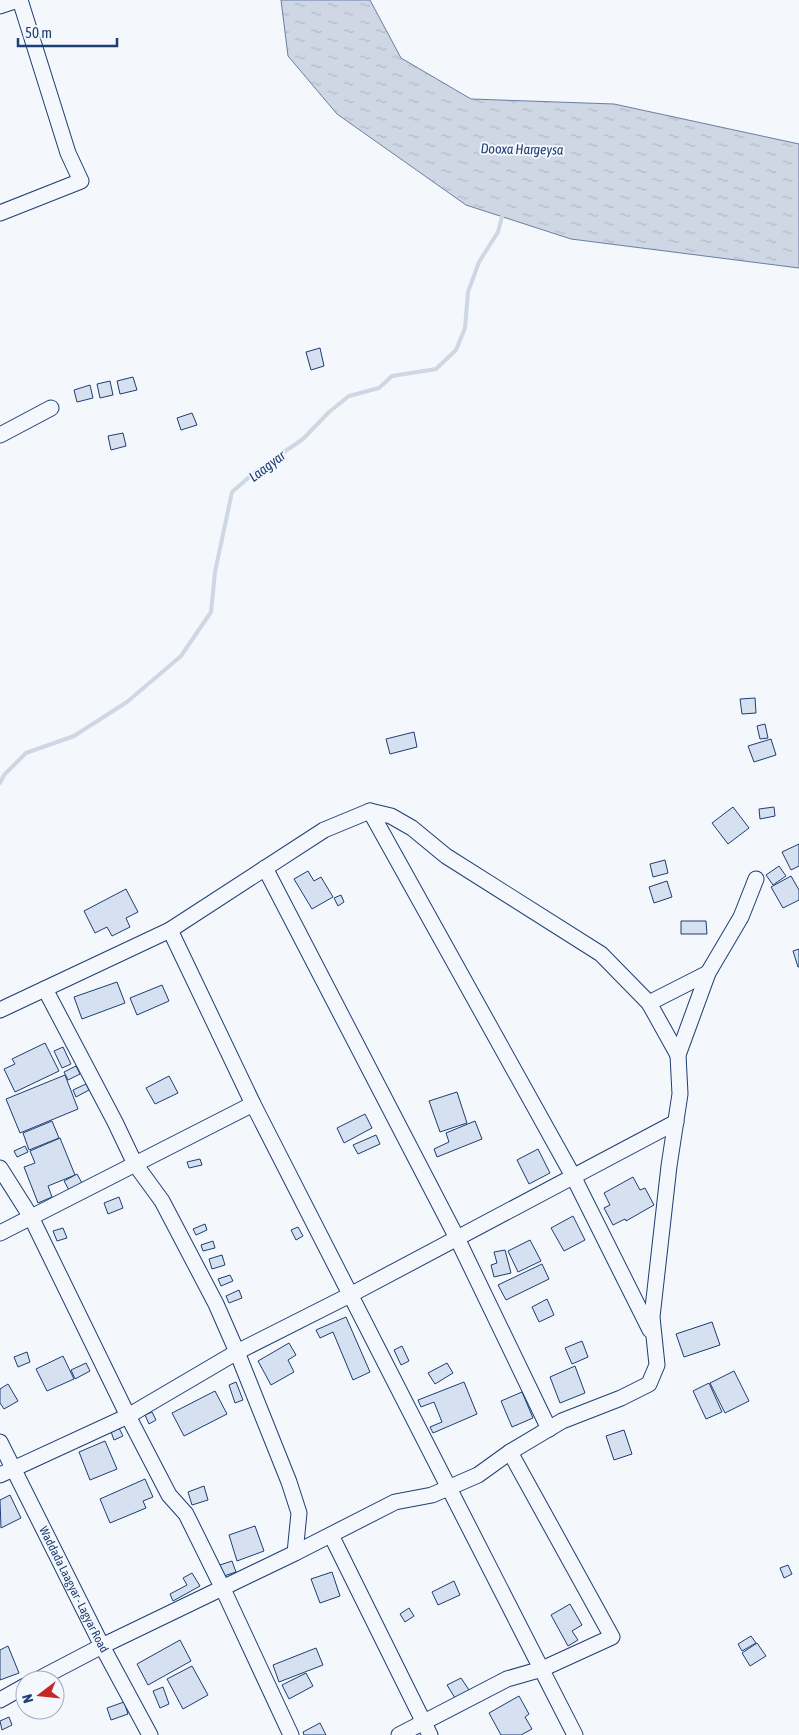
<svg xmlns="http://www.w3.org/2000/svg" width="799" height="1735" viewBox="0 0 799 1735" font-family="'Asap Condensed',sans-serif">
	<defs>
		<pattern id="water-ripples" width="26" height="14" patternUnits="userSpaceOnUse" patternTransform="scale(1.25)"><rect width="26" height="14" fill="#cfd7e4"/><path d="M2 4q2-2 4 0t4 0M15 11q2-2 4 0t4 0" fill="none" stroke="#b1bac7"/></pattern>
	</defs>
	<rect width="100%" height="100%" fill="#f4f7fb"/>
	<polygon fill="url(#water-ripples)" stroke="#687fa3" points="281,0 370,0 401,58 471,99 614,104 799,144 799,268 571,239 466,205 337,114 288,56"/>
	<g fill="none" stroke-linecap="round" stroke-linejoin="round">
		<polyline stroke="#cfd7e4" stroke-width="4" points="0,783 4,775 26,753 74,736 127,702 181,656 211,612 215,572 232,492 255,472 303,439 329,412 349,396 379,388 392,376 436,369 456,350 465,328 468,292 479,262 498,232 503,213"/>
	</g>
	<g fill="#d5e0f0" stroke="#1d3f73">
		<polygon points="320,348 324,366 311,370 306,352"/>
		<polygon points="133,377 137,390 120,394 117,381"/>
		<polygon points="110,381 113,395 100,398 97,384"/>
		<polygon points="90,385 93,398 77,402 74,390"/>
		<polygon points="192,413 197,425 181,430 177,418"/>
		<polygon points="123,433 126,446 111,450 108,436"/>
		<polygon points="755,698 756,713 742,714 740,699"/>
		<polygon points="765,724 768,738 760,739 757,726"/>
		<polygon points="414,732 417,747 390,754 386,739"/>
		<polygon points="771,739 776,755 754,762 748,746"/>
		<polygon points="733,807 749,828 728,844 712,823"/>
		<polygon points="774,807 775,816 760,819 759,809"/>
		<polygon points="799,844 799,866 791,870 782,852"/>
		<polygon points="665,860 668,873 653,877 650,864"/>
		<polygon points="779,866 786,876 773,885 766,875"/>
		<polygon points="308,871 314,881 321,877 333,897 312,909 294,879"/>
		<polygon points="791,876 799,890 799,900 783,908 771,887"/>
		<polygon points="667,881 672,897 654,903 649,887"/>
		<polygon points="126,889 138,912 126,918 130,927 112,936 107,927 95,933 84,911"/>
		<polygon points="341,895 344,902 338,906 334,898"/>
		<polygon points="681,921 706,921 707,934 681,934"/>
		<polygon points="799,949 799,967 798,967 793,951"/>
		<polygon points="117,982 125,1003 82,1019 74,997"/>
		<polygon points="162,985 169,1001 137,1015 130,998"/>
		<polygon points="45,1043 59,1071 15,1092 4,1069 15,1064 12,1059"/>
		<polygon points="63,1047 71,1064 62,1068 54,1051"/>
		<polygon points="76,1066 80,1074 68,1080 64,1072"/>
		<polygon points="65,1075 78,1109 20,1133 6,1099"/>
		<polygon points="169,1076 178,1093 155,1104 146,1088"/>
		<polygon points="86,1084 89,1090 76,1097 73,1090"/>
		<polygon points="457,1092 467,1123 440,1132 429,1101"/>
		<polygon points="365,1114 372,1128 344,1143 337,1128"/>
		<polygon points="52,1121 59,1138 29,1150 23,1133"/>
		<polygon points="475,1121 482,1139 437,1157 434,1149 449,1142 446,1133"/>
		<polygon points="376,1135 380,1144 358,1154 353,1145"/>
		<polygon points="60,1138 75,1175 48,1186 52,1197 38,1203 24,1167 35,1163 30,1151"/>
		<polygon points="25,1146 28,1152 17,1157 14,1151"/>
		<polygon points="538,1149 550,1173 529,1184 517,1160"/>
		<polygon points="200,1159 202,1165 189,1168 187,1162"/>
		<polygon points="77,1174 82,1183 69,1190 64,1181"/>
		<polygon points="633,1177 640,1190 645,1188 654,1205 626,1221 625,1219 613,1225 604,1208 610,1205 604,1193"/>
		<polygon points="119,1197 123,1208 108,1214 104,1203"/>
		<polygon points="573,1216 585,1240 564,1251 551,1228"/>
		<polygon points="205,1224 207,1230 196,1235 193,1229"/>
		<polygon points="298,1227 303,1236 296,1240 291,1230"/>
		<polygon points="63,1228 67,1238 57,1241 53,1231"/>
		<polygon points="530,1240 541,1261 518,1272 508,1251"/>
		<polygon points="213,1241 215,1248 203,1251 201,1245"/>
		<polygon points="505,1250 511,1273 494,1277 491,1265 497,1263 494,1252"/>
		<polygon points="222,1255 225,1265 212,1269 209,1259"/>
		<polygon points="542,1264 549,1279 506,1300 498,1285"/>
		<polygon points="230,1275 233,1281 221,1286 218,1279"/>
		<polygon points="239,1290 242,1298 229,1303 226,1296"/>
		<polygon points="547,1299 554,1315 539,1322 532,1307"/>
		<polygon points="346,1317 370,1372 353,1380 333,1332 320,1338 316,1330"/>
		<polygon points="712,1322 720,1345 684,1357 676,1334"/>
		<polygon points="582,1341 588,1357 572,1364 565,1348"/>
		<polygon points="289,1343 296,1355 288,1360 294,1372 271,1385 258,1361"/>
		<polygon points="402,1346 409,1361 401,1365 394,1350"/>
		<polygon points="27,1352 30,1362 18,1367 14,1357"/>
		<polygon points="63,1356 74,1379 47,1391 36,1369"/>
		<polygon points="86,1363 90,1371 75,1379 71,1370"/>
		<polygon points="447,1363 453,1373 435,1384 428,1373"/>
		<polygon points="575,1366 585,1393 560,1403 550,1377"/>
		<polygon points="734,1371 749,1401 725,1413 710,1383"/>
		<polygon points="236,1382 243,1400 235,1403 229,1385"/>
		<polygon points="464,1382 477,1414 433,1433 430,1427 442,1422 434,1402 421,1407 418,1400"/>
		<polygon points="709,1383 722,1412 706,1419 693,1391"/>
		<polygon points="8,1384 18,1401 4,1409 0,1403 0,1389"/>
		<polygon points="215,1391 227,1414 184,1436 172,1413"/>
		<polygon points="522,1392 533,1418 512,1427 501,1401"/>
		<polygon points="152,1412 156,1420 149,1424 145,1415"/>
		<polygon points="118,1426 123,1436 114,1440 110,1429"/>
		<polygon points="624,1430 632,1454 614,1460 606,1436"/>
		<polygon points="105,1441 117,1469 90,1480 79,1452"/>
		<polygon points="145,1479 153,1497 143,1501 146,1508 110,1523 100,1499"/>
		<polygon points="204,1486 208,1500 192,1505 188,1492"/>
		<polygon points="10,1495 21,1518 1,1528 0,1500"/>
		<polygon points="255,1526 264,1551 237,1561 229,1535"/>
		<polygon points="232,1561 236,1572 224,1576 220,1565"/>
		<polygon points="788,1565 792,1574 784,1578 780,1568"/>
		<polygon points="332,1572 340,1596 320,1603 311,1579"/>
		<polygon points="192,1573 200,1586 173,1601 170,1594 187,1585 183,1578"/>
		<polygon points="454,1581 460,1595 438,1605 432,1592"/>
		<polygon points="570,1604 582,1625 572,1631 578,1640 568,1646 551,1615"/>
		<polygon points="409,1608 414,1616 405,1622 400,1614"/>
		<polygon points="751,1636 756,1643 742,1651 738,1644"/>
		<polygon points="180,1640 191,1661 148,1685 137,1664"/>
		<polygon points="757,1643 766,1656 750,1666 742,1653"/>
		<polygon points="8,1646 19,1673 0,1680 0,1650"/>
		<polygon points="316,1648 323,1665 279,1682 273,1665"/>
		<polygon points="192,1666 208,1695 183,1709 167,1679"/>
		<polygon points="306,1673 313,1686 289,1699 282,1685"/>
		<polygon points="461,1678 469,1690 455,1698 447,1685"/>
		<polygon points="163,1687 169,1704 160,1708 153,1691"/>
		<polygon points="519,1696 529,1714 525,1717 532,1729 521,1735 501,1735 489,1713"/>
		<polygon points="124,1702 128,1714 111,1720 107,1708"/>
		<polygon points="9,1717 12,1725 2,1730 0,1721"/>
		<polygon points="320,1723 326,1735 304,1735 303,1732"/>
	</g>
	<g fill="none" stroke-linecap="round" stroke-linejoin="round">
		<defs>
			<g id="minor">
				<polyline points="0,6 18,0"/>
				<polyline points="0,213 81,181 68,153 20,0"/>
				<polyline points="0,435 51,408"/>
				<polyline points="370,811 573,1176 650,1330"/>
				<polyline points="265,868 457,1238 549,1429"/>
				<polyline points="170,930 253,1104 575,1735"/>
				<polyline points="45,989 115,1122 135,1164 162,1201 216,1304 237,1352 289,1482 299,1513 295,1553"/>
				<polyline points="649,1003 708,973"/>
				<polyline points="0,1010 170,930 324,830 370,811 391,816 412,828 446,856 601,954 649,1003 678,1055"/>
				<polyline points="0,1168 31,1217 128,1416 169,1495 186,1514 223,1589 291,1735"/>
				<polyline points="0,1233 253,1104"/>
				<path id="s1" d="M 0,1442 L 102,1646 L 150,1735"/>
				<polyline points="0,1475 128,1416 237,1352 350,1295 676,1122"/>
				<polyline points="331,1535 430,1735"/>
				<polyline points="37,1680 102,1646 295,1553 395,1502 432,1495 478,1475 510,1452 562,1421 621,1398 649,1384 657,1365 652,1317 669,1166 680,1094 678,1055 708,973 741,917 756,879"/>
				<polyline points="0,1700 25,1686"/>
				<polyline points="399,1735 507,1679 542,1669 612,1637 510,1452"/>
			</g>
		</defs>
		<use href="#minor" stroke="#1d3f73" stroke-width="17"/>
		<use href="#minor" stroke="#f4f7fb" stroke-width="15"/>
	</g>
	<g text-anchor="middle" stroke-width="4" stroke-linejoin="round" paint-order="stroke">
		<g font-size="12" fill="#1d3f73" stroke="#f4f7fb">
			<text dy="4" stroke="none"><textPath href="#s1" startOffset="165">Waddada Laagyar - Lagyar Road</textPath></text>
		</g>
		<g font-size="14" font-style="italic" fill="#1d3f73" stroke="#f4f7fb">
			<text transform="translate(522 149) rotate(1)" y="5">Dooxa Hargeysa</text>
			<text transform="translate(267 466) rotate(-37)" y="5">Laagyar</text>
		</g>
	</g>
	<g transform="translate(40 1695) rotate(254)"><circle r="24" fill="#f4f7fb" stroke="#9eadc5"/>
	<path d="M0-4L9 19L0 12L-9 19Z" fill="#c62828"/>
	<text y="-8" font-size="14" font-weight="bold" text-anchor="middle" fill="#1d3f73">N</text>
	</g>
	<path d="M18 38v8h99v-8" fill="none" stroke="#1d3f73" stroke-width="2.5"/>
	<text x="25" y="38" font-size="15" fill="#1d3f73" stroke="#f4f7fb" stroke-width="4" paint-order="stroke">50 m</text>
</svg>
